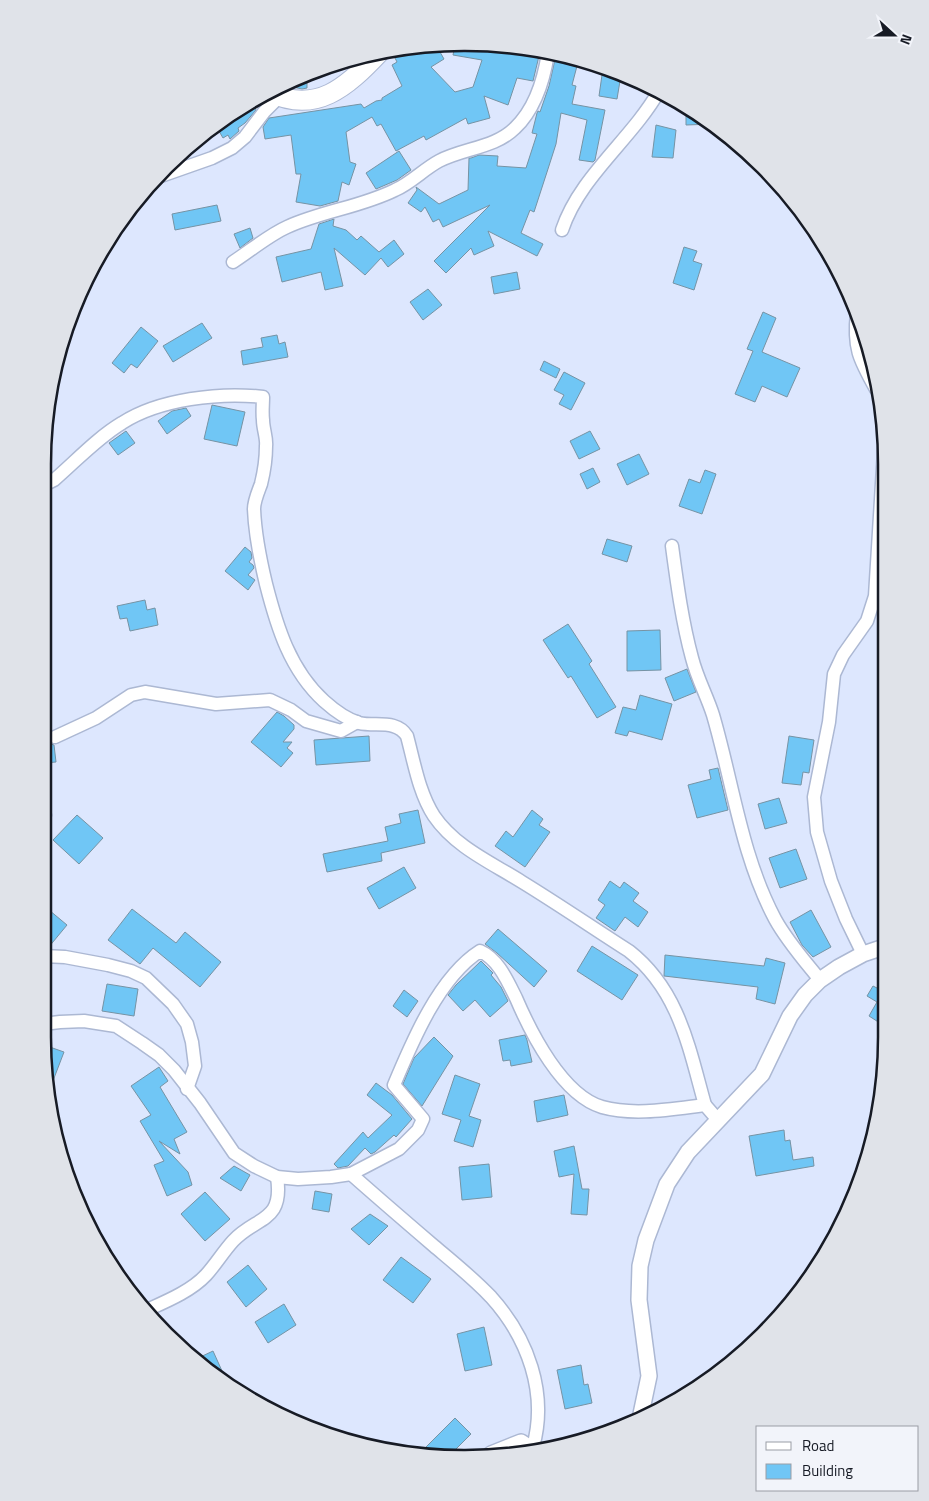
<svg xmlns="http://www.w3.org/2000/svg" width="929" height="1501" viewBox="0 0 929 1501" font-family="'Titillium Web',sans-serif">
	<rect width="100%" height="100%" fill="#dde7fe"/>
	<g fill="#70c6f5" stroke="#7693a4">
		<polygon points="492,43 528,49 527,53 539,56 533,81 517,78 508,105 484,96 490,118 468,124 466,118 426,140 424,136 396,151 381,124 377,126 372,117 346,132 350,162 356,164 349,185 342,182 338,201 320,206 296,202 301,174 296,174 291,135 265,139 263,127 269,118 361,104 364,108 376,101 382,100 382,98 402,86 392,65 397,62 391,50 409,46 436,45 444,59 431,67 455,92 473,87 482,60 453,55 455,45"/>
		<polygon points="556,55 570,58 569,65 577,66 572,85 576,86 572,104 605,110 595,160 593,162 579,160 587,120 561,113 556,144 547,172 534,212 530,210 521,233 543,244 537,256 488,231 494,246 474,255 471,248 446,273 434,261 490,205 443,227 439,219 433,222 425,207 421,212 408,203 417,190 416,187 439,204 468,190 469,158 471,158 479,155 498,156 497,166 526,168 537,134 532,133 537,113 538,111 540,112 549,86"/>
		<polygon points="603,68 621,75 617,99 599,96"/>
		<polygon points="307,75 307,88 302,89 284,85"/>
		<polygon points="251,101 256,110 245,123 238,128 239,131 230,139 228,135 223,138 216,126"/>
		<polygon points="686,108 696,114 713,124 686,125"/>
		<polygon points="656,125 676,130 673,158 652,157"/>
		<polygon points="399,151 411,170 397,180 376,189 366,173"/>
		<polygon points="217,205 221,221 175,230 172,214"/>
		<polygon points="334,219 333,226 346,230 357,240 361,236 379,252 394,240 404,254 388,267 381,258 365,275 334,248 343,286 325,290 321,272 282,282 276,257 311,249 319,224"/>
		<polygon points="250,228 253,238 240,248 234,234"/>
		<polygon points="684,247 697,251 693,261 702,264 694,290 673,283"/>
		<polygon points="517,272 520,289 494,294 491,277"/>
		<polygon points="428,289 442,305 423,320 410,302"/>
		<polygon points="763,312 776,318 762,352 800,368 787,397 762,386 755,402 735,394 753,351 747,349"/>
		<polygon points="202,323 212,338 173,362 163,346"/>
		<polygon points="141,327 158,341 137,368 131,364 124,373 112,363"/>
		<polygon points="277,335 279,344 285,342 288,357 243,365 241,351 263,347 261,338"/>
		<polygon points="544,361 560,369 556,378 540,370"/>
		<polygon points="564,372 585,383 571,410 559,404 564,395 554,390"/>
		<polygon points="212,405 245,412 237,446 204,439"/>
		<polygon points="186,408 191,416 167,434 158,421 172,411"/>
		<polygon points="126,431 135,443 118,455 109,443"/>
		<polygon points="590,431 600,449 579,459 570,441"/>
		<polygon points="639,454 649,474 627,485 617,464"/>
		<polygon points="593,468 600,482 587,489 580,474"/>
		<polygon points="705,470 716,474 702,514 679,506 689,479 700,483"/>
		<polygon points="607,539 632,546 627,562 602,554"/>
		<polygon points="245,547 251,552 252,558 249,562 253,565 254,568 248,575 255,580 248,590 225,571"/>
		<polygon points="145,600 147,610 155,608 158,625 130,631 127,618 120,619 117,606"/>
		<polygon points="568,624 592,661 589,664 616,707 597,718 571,676 568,678 543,640"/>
		<polygon points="660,630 661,670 627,671 627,631"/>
		<polygon points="687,669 696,692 674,701 665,678"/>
		<polygon points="640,695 672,704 662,740 629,731 627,736 615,733 623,707 636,710"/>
		<polygon points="277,712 284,716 294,725 294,729 283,742 292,742 287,748 293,753 281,767 251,742"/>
		<polygon points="369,736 370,761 316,765 314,740"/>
		<polygon points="789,736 814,740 809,773 803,772 801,785 782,783"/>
		<polygon points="51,744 54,745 56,762 44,763 44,745"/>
		<polygon points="718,768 728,810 697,818 688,785 711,779 709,770"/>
		<polygon points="779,798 787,823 765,829 758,804"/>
		<polygon points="418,810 425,843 381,853 382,861 327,872 323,854 388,841 385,827 401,823 399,814"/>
		<polygon points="532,810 543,819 539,825 550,832 525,867 495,846 506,831 513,837"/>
		<polygon points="77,815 103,838 79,864 53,840"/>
		<polygon points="796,849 807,879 780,888 769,858"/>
		<polygon points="404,867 416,888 379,909 367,888"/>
		<polygon points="610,881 620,888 624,882 639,893 633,901 648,912 638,927 625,917 615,931 596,918 605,905 598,900"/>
		<polygon points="43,905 67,925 48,948 43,948"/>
		<polygon points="132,909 176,943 185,932 221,962 200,987 153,948 140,964 108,940"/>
		<polygon points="811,910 831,947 813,957 802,945 790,922"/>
		<polygon points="498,929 547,971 534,987 497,953 485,944"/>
		<polygon points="592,946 638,975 622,1000 577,971"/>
		<polygon points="665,955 764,966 766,958 785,963 775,1004 756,999 758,987 664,976"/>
		<polygon points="481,961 493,973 491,975 501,987 508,1001 490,1017 475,1000 463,1011 448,995 456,985"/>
		<polygon points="107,984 138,989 134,1016 102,1011"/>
		<polygon points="873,986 883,991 883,1025 869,1016 877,1002 867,996"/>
		<polygon points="404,990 418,1001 407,1017 393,1006"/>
		<polygon points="525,1035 527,1040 532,1062 511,1066 510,1060 503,1061 499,1040"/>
		<polygon points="434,1037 453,1056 422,1106 403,1084 414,1058"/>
		<polygon points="44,1045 64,1052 51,1086 46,1055"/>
		<polygon points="159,1067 168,1081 160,1087 187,1132 174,1139 180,1154 159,1141 188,1172 192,1185 167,1196 154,1165 164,1161 140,1121 151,1115 131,1086"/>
		<polygon points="455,1075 480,1084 469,1116 481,1120 473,1147 454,1141 461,1120 442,1114"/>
		<polygon points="376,1083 392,1095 412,1119 396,1137 394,1135 375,1152 371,1154 365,1148 348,1166 338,1168 334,1164 363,1132 368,1138 392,1115 367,1095"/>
		<polygon points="564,1095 568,1115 537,1122 534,1101"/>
		<polygon points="784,1130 785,1141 790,1140 793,1160 813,1157 814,1166 756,1176 749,1136"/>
		<polygon points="574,1146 582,1189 589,1189 587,1215 571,1214 574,1174 559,1177 554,1151"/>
		<polygon points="489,1164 492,1197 462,1200 459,1167"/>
		<polygon points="234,1166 250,1175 241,1191 220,1178"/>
		<polygon points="315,1191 332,1194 329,1212 312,1209"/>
		<polygon points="205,1192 230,1219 205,1241 181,1214"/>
		<polygon points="370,1214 388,1226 369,1245 351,1229"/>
		<polygon points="401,1257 431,1279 413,1303 383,1280"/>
		<polygon points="248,1265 267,1289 246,1307 227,1282"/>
		<polygon points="284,1304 296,1325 268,1343 255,1322"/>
		<polygon points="484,1327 492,1365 465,1371 457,1334"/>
		<polygon points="213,1351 227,1382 208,1371 196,1359"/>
		<polygon points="581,1365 584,1385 588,1384 592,1403 565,1409 557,1370"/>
		<polygon points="455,1418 471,1434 449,1456 431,1453 426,1447"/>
	</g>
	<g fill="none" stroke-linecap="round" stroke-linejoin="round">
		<defs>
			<g id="minor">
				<polyline points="158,177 212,158 232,148 245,137 264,112 279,97"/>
				<path d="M 562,230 C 580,176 631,140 659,91"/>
				<path d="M 233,262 C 250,251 269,235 287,227 C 322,211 361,207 395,190 C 411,183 424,169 439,161 C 464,148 495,148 515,128 C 535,109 544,79 548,53"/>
				<path d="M 857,313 C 853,347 859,359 876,389"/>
				<path d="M 46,484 L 54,480 C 76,461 97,438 122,423 C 159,399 220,392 263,397 C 263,405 262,412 263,420 C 263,429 267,438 266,446 C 266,458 264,472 261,484 C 258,492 254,501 254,509 C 255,535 260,559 266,584 C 277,627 290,670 324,701 C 334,710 346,719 359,723 C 376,727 396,719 407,736 C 414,762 419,793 434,816 C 455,847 492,863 522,882 C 558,904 593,928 629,951 C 679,990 689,1048 705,1105"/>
				<path d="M 672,546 C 677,583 682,621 692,658 C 697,678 707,696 713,715 C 733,783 741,855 775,919 C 787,941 804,960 820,980"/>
				<polyline points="55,737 96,718 131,695 145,692 216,704 270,700 291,710 306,721 341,731 357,722"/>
				<polyline points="44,816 45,815"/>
				<polyline points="863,954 846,919 831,881 817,832 814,797 829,722 834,674 843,655 867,621 875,596 885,435"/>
				<polyline points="43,956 65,957 108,965 131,971 146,978 173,1004 187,1024 192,1042 195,1066 187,1089"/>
				<path d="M 43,1024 L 60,1022 L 84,1021 L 116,1026 L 142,1043 L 159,1055 L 174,1070 L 200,1103 L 234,1153 L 254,1166 L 277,1177 L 298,1179 L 331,1177 L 351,1174 L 399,1149 L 418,1130 L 423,1119 L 394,1085 C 412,1042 439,977 480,951 C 498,959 507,980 516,998 C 531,1033 562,1095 602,1107 C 634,1116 672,1109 705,1105 L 718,1120"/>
				<path d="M 351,1174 C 378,1198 406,1222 434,1246 C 453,1262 473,1278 491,1297 C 528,1338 548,1393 533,1447"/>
				<path d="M 147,1310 C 167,1301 191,1291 206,1275 C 216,1264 223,1252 233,1241 C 256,1216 284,1223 277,1177"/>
			</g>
			<g id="tertiary">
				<polyline points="641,1414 649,1376 639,1300 640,1266 646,1240 667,1184 688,1152 762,1074 790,1016 805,995 820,980 839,967 863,954 884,947"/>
				<polyline points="491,1454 521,1442 530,1448"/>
			</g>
			<path id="primary" d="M 269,92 C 316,115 347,87 379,53"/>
		</defs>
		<use href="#minor" stroke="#acb8d3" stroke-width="15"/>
		<use href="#tertiary" stroke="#acb8d3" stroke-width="18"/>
		<use href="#primary" stroke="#acb8d3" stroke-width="21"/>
		<use href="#minor" stroke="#fff" stroke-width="12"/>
		<use href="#tertiary" stroke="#fff" stroke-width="15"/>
		<use href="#primary" stroke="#fff" stroke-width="19"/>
	</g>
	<path d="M0 0H929V1501H0ZM464 51H465A413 413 0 0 1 878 464V1037A413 413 0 0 1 465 1450H464A413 413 0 0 1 51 1037V464A413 413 0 0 1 464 51Z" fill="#e0e3e9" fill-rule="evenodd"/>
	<path fill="none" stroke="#171b25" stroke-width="2.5" d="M464 51H465A413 413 0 0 1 878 464V1037A413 413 0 0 1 465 1450H464A413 413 0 0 1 51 1037V464A413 413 0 0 1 464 51Z"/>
	<rect x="756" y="1426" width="162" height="65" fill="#f2f4fa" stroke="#9a9da5"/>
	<rect x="766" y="1442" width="25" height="8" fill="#ffffff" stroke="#9a9da5"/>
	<text x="802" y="1451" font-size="15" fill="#171b25">Road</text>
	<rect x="766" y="1464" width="25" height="15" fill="#70c6f5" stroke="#9a9da5"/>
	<text x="802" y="1476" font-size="15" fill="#171b25">Building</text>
	<g transform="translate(894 35) rotate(111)" stroke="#f2f4fa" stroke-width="4" paint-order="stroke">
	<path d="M0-4L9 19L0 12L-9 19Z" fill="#171b25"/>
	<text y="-8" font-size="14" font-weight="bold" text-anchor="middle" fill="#171b25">N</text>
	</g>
</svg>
